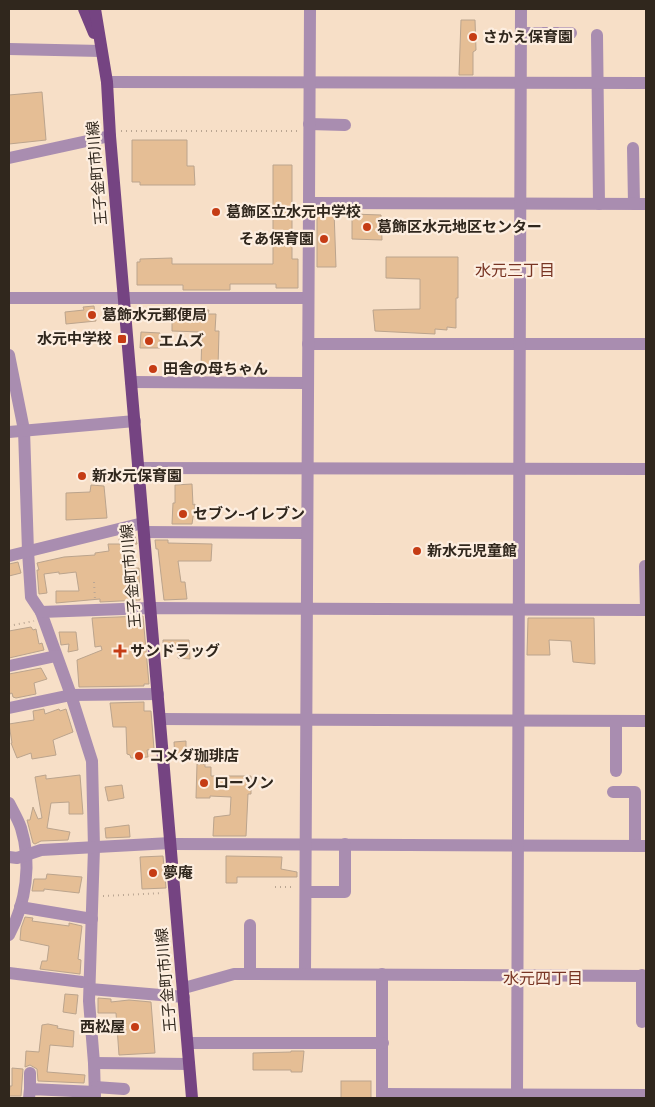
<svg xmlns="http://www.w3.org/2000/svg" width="655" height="1107" viewBox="0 0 655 1107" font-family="Inter,'Noto Sans JP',sans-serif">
	<rect width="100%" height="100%" fill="#f7dfc7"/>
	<g fill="#e5be95" stroke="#bba48d">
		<polygon points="461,20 475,20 476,50 473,52 473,75 459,75"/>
		<polygon points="42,92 46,140 9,144 9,95"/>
		<polygon points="132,140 187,140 187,166 194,166 195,185 140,185 140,182 132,182"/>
		<polygon points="273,165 292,165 292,259 298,259 298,288 276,288 276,284 230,284 230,290 183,290 183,285 137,285 137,262 140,262 140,259 172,258 172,264 273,264"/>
		<polygon points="317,211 334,211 336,267 317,267"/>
		<polygon points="352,214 381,215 382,240 352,239"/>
		<polygon points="386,257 458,257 458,298 456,298 456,328 447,327 447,330 435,329 435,334 375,331 373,310 420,309 420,279 386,278"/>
		<polygon points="94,306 96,321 66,324 65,312 84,310 83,307"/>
		<polygon points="172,309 209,310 208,314 216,314 215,331 219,331 218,367 224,367 223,374 202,374 202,367 201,367 202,332 172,331"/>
		<polygon points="141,332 160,333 160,348 140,348"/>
		<polygon points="192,484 193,505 195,504 192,524 172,524 173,503 175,503 175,485"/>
		<polygon points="91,485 104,486 107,518 66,520 66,493 90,492"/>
		<polygon points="135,536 137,544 132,545 132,548 128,548 131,568 139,568 140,600 100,602 100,599 56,603 56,591 79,591 76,572 59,574 59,572 44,574 47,593 39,594 37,570 39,570 37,563 64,557 95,555 95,553 109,551 108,544 120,544 119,539"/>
		<polygon points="155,540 168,540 168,543 212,544 211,561 178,561 181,582 185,582 187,599 164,600 158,549 156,549"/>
		<polygon points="18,562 21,573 9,576 9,564"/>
		<polygon points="143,616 149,684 144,684 144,686 79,687 77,660 102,650 101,646 95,647 92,618"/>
		<polygon points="528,618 594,618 595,664 573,662 571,641 549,640 550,655 527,655"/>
		<polygon points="31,627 33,630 36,629 39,644 42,643 44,650 9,658 9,631"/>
		<polygon points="59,632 76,632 78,650 68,652 69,644 61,645"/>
		<polygon points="163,640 189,640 190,659 178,658 178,649 163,649"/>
		<polygon points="41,668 47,679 34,683 36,694 16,698 13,697 12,693 10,694 9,689 9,674"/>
		<polygon points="144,702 144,711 151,711 154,749 147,750 148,757 131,758 130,755 127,754 126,727 113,727 110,703"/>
		<polygon points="44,709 45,714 59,709 60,711 66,709 73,732 53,740 56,755 32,759 31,753 17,758 11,743 12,743 9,724 34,720 33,711"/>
		<polygon points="186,741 186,758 175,759 174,742"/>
		<polygon points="197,764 205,764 205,767 211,767 211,776 251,776 251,794 248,794 246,836 213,836 214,817 230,815 231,797 210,796 210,798 196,798"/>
		<polygon points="46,775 46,779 80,775 83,814 69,814 69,802 51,803 47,828 70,832 68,840 41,841 35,844 33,843 27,820 30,820 33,807 38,819 42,818 35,777"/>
		<polygon points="122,785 124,798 108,801 105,787"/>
		<polygon points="129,825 130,837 106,838 105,828"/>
		<polygon points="163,856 166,888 142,889 140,857"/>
		<polygon points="226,856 282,857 281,869 297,872 297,877 237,877 237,883 226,883"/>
		<polygon points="47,874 82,877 79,893 44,889 44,891 32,891 34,879 46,879"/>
		<polygon points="25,917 33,918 32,921 69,926 69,923 82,926 78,959 81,960 80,974 40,969 42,961 47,961 49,946 20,940 21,928"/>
		<polygon points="65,994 78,995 76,1014 63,1012"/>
		<polygon points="98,998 111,999 111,1002 129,1000 151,1002 155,1053 119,1055 116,1013 98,1013"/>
		<polygon points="48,1024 58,1026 57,1028 74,1031 73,1047 50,1045 47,1072 85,1075 84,1083 38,1081 37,1069 30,1065 25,1067 26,1051 39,1052 42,1025"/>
		<polygon points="291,1051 304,1051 302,1072 291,1072 291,1070 253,1070 253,1053 291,1052"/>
		<polygon points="12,1068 23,1069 21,1096 9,1096 10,1086 12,1086"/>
		<rect x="341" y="1081" width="30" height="17"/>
	</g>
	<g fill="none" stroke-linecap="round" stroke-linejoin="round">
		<g stroke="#baa693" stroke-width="2" stroke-dasharray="1 4" stroke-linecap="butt">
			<polyline points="121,131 299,131"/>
			<polyline points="94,582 95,600"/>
			<polyline points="9,626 34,621"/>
			<polyline points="275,887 295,887"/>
			<polyline points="103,896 163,893"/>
		</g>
		<g stroke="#a98db0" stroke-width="12">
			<polyline points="521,33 571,33"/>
			<polyline points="597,35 599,204"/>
			<polyline points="9,49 101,51"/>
			<polyline points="107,82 646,83"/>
			<polyline points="309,124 345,125"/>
			<polyline points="633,148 634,204"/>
			<polyline points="9,158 110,136"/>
			<polyline points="309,203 646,204"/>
			<polyline points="9,298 308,298"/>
			<polyline points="308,344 646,344"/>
			<polyline points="9,355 24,430 28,551 31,597 41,612 71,695 92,761 94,848 89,1001 94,1063 95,1098"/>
			<polyline points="131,382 308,383"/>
			<polyline points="9,432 135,421"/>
			<polyline points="138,468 646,469"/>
			<polyline points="144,532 307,533"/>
			<polyline points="9,556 143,523"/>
			<polyline points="645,566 646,610"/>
			<polyline points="41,612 150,608 646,610"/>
			<polyline points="9,666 56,656"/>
			<polyline points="9,708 71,695 158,694"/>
			<polyline points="161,719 646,721"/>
			<polyline points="616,721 616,771"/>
			<polyline points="613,792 635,792 635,846"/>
			<path d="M 9,803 C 13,811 18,819 21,828 C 32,863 26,903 9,935"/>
			<polyline points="171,844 646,846"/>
			<polyline points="9,857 17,858 41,850 171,843"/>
			<polyline points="306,892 345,892 345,844"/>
			<polyline points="20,907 92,919"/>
			<polyline points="250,925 250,974"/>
			<polyline points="9,973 82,982"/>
			<polyline points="305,974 310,9"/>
			<polyline points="382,974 382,1098"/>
			<polyline points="184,988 234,974 646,976"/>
			<polyline points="90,989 184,997"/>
			<polyline points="642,1022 642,975"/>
			<polyline points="188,1043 383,1043"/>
			<polyline points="94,1063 189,1064"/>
			<polyline points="95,1087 124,1089"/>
			<polyline points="30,1089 30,1073"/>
			<polyline points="382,1094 646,1095"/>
			<polyline points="29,1098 30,1089 95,1092"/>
			<polyline points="517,1098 521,9"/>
		</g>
		<g stroke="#754482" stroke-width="12">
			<polyline points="84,9 94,33"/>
			<polyline points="95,9 107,82 110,136 192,1098"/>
		</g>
	</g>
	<g fill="#c53c14" stroke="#fdeee0" stroke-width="2">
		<circle cx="473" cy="37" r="5"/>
		<circle cx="216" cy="212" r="5"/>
		<circle cx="367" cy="227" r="5"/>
		<circle cx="324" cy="239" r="5"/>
		<circle cx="92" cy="315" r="5"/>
		<rect x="117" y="334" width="10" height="10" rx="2.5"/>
		<circle cx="149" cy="341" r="5"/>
		<circle cx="153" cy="369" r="5"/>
		<circle cx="82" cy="476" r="5"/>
		<circle cx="183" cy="514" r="5"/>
		<circle cx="417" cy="551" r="5"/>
		<path d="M117.5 643.5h5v5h5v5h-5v5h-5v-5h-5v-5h5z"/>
		<circle cx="139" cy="756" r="5"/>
		<circle cx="204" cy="783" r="5"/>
		<circle cx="153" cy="873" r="5"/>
		<circle cx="135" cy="1027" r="5"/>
	</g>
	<g text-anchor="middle" stroke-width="4.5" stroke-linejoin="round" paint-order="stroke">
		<g font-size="15" font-weight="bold" fill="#30271d" stroke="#fdeee0" text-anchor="start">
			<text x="483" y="42">さかえ保育園</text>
			<text x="226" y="217">葛飾区立水元中学校</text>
			<text x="377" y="232">葛飾区水元地区センター</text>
			<text x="314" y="244" text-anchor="end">そあ保育園</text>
			<text x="102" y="320">葛飾水元郵便局</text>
			<text x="112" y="344" text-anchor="end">水元中学校</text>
			<text x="159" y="346">エムズ</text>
			<text x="163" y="374">田舎の母ちゃん</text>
			<text x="92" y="481">新水元保育園</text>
			<text x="193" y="519">セブン-イレブン</text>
			<text x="427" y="556">新水元児童館</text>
			<text x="130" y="656">サンドラッグ</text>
			<text x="149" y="761">コメダ珈琲店</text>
			<text x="214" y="788">ローソン</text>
			<text x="163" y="878">夢庵</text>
			<text x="125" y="1032" text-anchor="end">西松屋</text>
		</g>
		<g font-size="15" fill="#30271d" stroke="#fdeee0">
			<text transform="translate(97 173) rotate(-95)" y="5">王子金町市川線</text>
			<text transform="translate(131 576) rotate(-95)" y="5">王子金町市川線</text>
			<text transform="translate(166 980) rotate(-95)" y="5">王子金町市川線</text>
		</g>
		<g font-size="16" fill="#783423" stroke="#fdeee0">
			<text x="515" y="276">水元三丁目</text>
			<text x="543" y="984">水元四丁目</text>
		</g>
	</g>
	<rect width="655" height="1107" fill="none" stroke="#30271d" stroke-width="20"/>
</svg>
